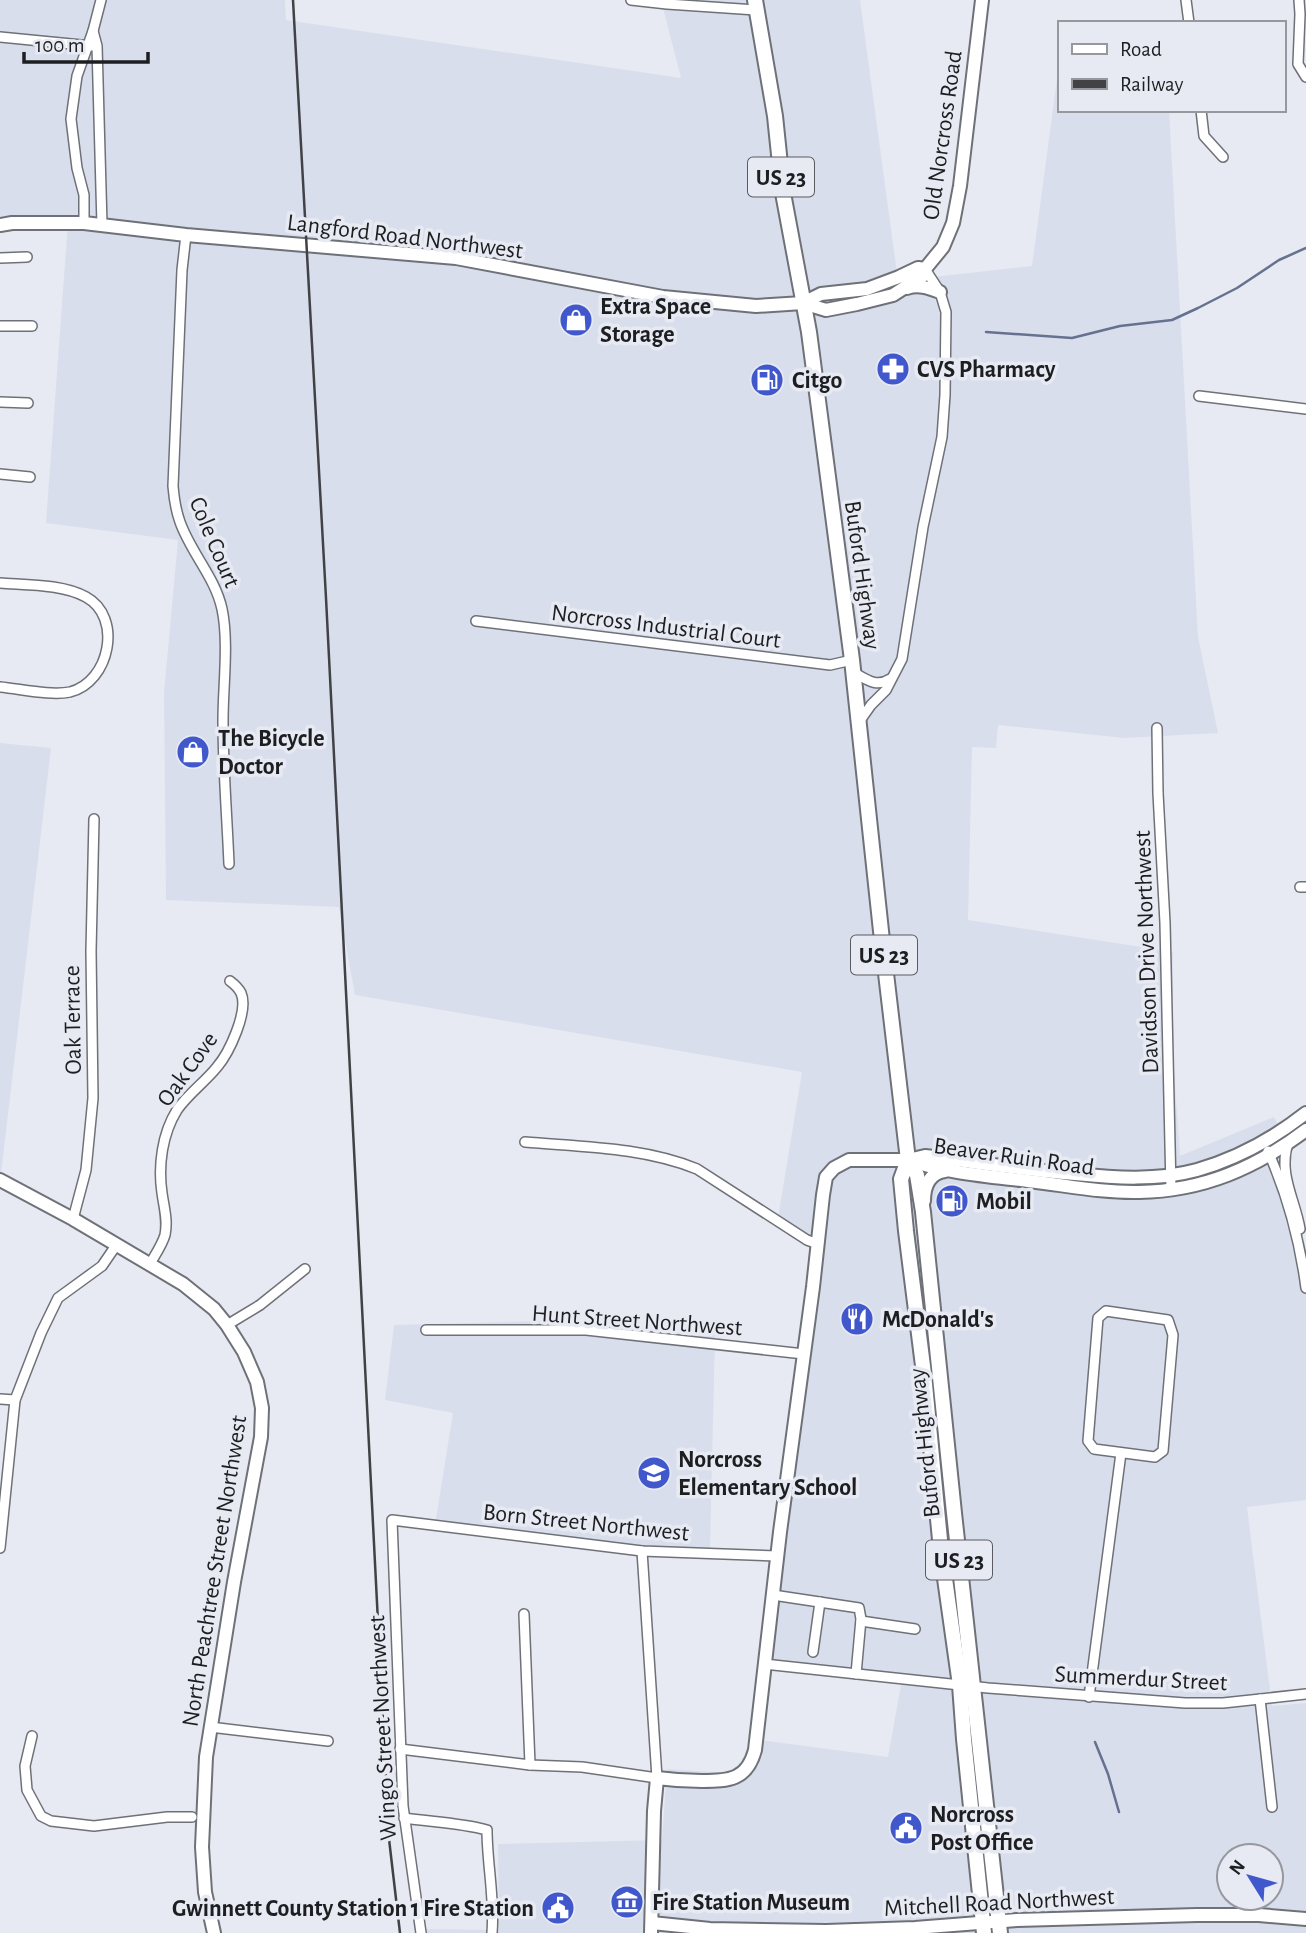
<svg xmlns="http://www.w3.org/2000/svg" width="1306" height="1933" viewBox="0 0 1306 1933" font-family="'Alegreya Sans',sans-serif">
	<rect width="100%" height="100%" fill="#e7eaf2"/>
	<g fill="#d9deed" fill-rule="evenodd">
		<path d="M 0,0 L 285,0 L 286,20 L 681,78 L 661,0 L 860,0 L 898,281 L 1032,266 L 1059,64 L 1059,110 L 1169,110 L 1198,637 L 1218,733 L 1124,738 L 998,725 L 996,748 L 972,747 L 968,920 L 1173,952 L 1172,1042 L 1180,1156 L 1274,1117 L 1286,1140 L 1306,1286 L 1306,1500 L 1247,1507 L 1272,1706 L 1306,1703 L 1306,1933 L 425,1933 L 424,1929 L 499,1930 L 498,1844 L 662,1840 L 667,1769 L 745,1774 L 752,1739 L 888,1757 L 903,1674 L 766,1666 L 785,1441 L 810,1317 L 819,1241 L 777,1224 L 802,1072 L 355,995 L 339,907 L 166,900 L 164,693 L 178,540 L 46,523 L 68,222 L 6,216 L 0,218 ZM 1229,1856 L 1271,1856 L 1271,1898 L 1229,1898 Z"/>
		<polygon points="0,743 51,748 1,1174 0,1173"/>
		<polygon points="588,1320 715,1334 710,1549 624,1546 435,1525 453,1413 385,1400 394,1325"/>
	</g>
	<g fill="none" stroke-linecap="round" stroke-linejoin="round">
		<g stroke="#667190" stroke-width="2.5">
			<polyline points="986,332 1072,338 1120,326 1172,320 1198,308 1237,288 1279,260 1306,248"/>
			<polyline points="1095,1742 1108,1774 1119,1812"/>
		</g>
		<defs>
			<g id="street">
				<polyline points="631,0 667,4 756,10"/>
				<polyline points="1186,0 1189,23"/>
				<polyline points="1299,0 1300,14 1298,64 1306,77"/>
				<polyline points="93,31 97,46 102,225"/>
				<polyline points="0,37 92,46"/>
				<polyline points="1201,110 1204,136 1223,157"/>
				<polyline points="84,223 84,195 77,168 71,119 77,76 93,31 101,0"/>
				<path d="M 186,235 L 182,270 L 173,486 C 174,498 176,511 180,522 C 191,553 215,577 222,609 C 229,642 223,686 223,720 C 223,768 227,816 229,864"/>
				<polyline points="0,258 27,257"/>
				<polyline points="0,326 32,326"/>
				<polyline points="1199,396 1306,409"/>
				<polyline points="0,402 28,403"/>
				<polyline points="0,474 30,477"/>
				<path d="M 0,583 C 26,585 63,584 86,597 C 123,617 110,682 70,692 C 51,696 21,689 0,687"/>
				<polyline points="476,621 830,665 852,660"/>
				<path d="M 853,672 C 866,679 876,688 890,679"/>
				<polyline points="859,722 871,705 886,690 902,659 923,527 942,437 945,395 946,312 940,292 925,269"/>
				<polyline points="1157,728 1158,793 1165,923 1171,1189"/>
				<polyline points="1300,887 1306,887"/>
				<path d="M 525,1142 C 582,1147 643,1147 697,1169 L 807,1240 L 818,1244"/>
				<path d="M 1288,1143 C 1278,1174 1295,1199 1300,1229"/>
				<path d="M 1268,1151 C 1287,1194 1300,1242 1306,1288"/>
				<polyline points="73,1219 86,1170 93,1098 91,951 94,819"/>
				<path d="M 150,1264 C 155,1255 162,1245 165,1235 C 168,1220 164,1208 162,1193 C 158,1166 162,1134 177,1110 C 188,1094 205,1082 217,1067 C 229,1053 249,1011 241,993 C 239,989 234,984 230,981"/>
				<polygon points="1106,1311 1168,1320 1173,1335 1163,1451 1155,1457 1094,1449 1088,1441 1098,1318"/>
				<polyline points="227,1325 260,1305 305,1269"/>
				<polyline points="426,1330 586,1330 804,1354"/>
				<polyline points="0,1399 15,1400"/>
				<polyline points="0,1548 15,1400 41,1333 58,1298 102,1266 117,1244"/>
				<polyline points="773,1595 859,1608 861,1619 856,1674"/>
				<polyline points="524,1614 530,1765"/>
				<polyline points="861,1621 915,1629"/>
				<polyline points="813,1652 820,1602"/>
				<polyline points="764,1664 988,1688 1185,1703 1223,1703 1306,1694"/>
				<polyline points="1089,1697 1121,1453"/>
				<polyline points="1260,1699 1272,1807"/>
				<polyline points="210,1727 328,1741"/>
				<polyline points="32,1736 25,1766 27,1790 41,1816 51,1821 94,1826 167,1817 192,1817"/>
				<polyline points="400,1749 530,1765 582,1767 657,1778 642,1551"/>
				<path d="M 404,1818 C 432,1822 461,1823 487,1830 C 487,1864 495,1899 492,1933"/>
				<polyline points="421,1933 403,1806 392,1520 642,1551 777,1556"/>
			</g>
			<g id="secondary">
				<polyline points="0,225 12,223 84,223 186,235 456,258 663,297 756,306 803,303 821,294 867,289 899,277 918,268 925,269"/>
				<path d="M 907,288 C 919,284 929,288 940,292"/>
				<polyline points="803,303 826,310 857,304 893,295 924,275 925,269 943,247 953,223 960,186 982,0"/>
				<path d="M 908,1160 C 947,1173 987,1176 1028,1181 C 1065,1185 1102,1193 1139,1192 C 1203,1191 1256,1168 1306,1130"/>
				<polyline points="0,1180 73,1219 183,1284 214,1309 227,1325 244,1352 257,1382 262,1408 261,1437 234,1582 206,1757 202,1847 205,1892 214,1933"/>
				<path d="M 924,1201 C 924,1186 929,1173 945,1171"/>
				<polyline points="652,1923 710,1929 826,1931 915,1928 1017,1920 1197,1915 1259,1915 1306,1919"/>
				<path d="M 651,1933 L 654,1811 L 657,1778 C 672,1780 687,1781 702,1781 C 729,1781 747,1780 755,1750 L 780,1532 L 813,1287 L 823,1195 L 826,1177 L 834,1168 L 849,1160 L 908,1160 L 925,1156 C 975,1162 1025,1170 1075,1174 C 1115,1178 1157,1181 1197,1170 C 1238,1158 1273,1139 1306,1113"/>
			</g>
			<g id="primary">
				<polyline points="755,0 775,116 783,193 809,332 852,660 881,931 908,1160 917,1175 923,1212 954,1513 1000,1933"/>
				<polyline points="908,1160 901,1179 906,1231 924,1374 941,1550 960,1685 964,1739 984,1933"/>
			</g>
		</defs>
		<use href="#street" stroke="#6f7178" stroke-width="12"/>
		<use href="#secondary" stroke="#6f7178" stroke-width="16"/>
		<use href="#primary" stroke="#6f7178" stroke-width="18"/>
		<use href="#street" stroke="#fff" stroke-width="9"/>
		<use href="#secondary" stroke="#fff" stroke-width="12"/>
		<use href="#primary" stroke="#fff" stroke-width="14"/>
		<polyline stroke="#414246" stroke-width="2.5" points="293,0 326,598 389,1839 400,1933"/>
	</g>
	<defs>
		<symbol id="shop-disc" viewBox="-11 -11 22 22"><circle r="9.5" fill="#4058cb" stroke="#e7eaf2"/><path d="M-5-2.5h2.3a2.7 3.5 0 0 1 5.4 0H5L5.5 6h-11ZM-1.5-2.5h3a1.5 2.3 0 0 0-3 0Z" fill="#fff"/></symbol>
		<symbol id="pharmacy-disc" viewBox="-11 -11 22 22"><circle r="9.5" fill="#4058cb" stroke="#e7eaf2"/><path d="M-2-6h4v4h4v4h-4v4h-4v-4h-4v-4h4Z" fill="#fff"/></symbol>
		<symbol id="fuel-disc" viewBox="-11 -11 22 22"><circle r="9.5" fill="#4058cb" stroke="#e7eaf2"/><path d="M-5.5-6h7V0h2V4h1.3V-2.5L3-4.5l.8-.8L6-3V5H2.5V1h-1V6h-7ZM-4.2-4.7v3.2H.2V-4.7Z" fill="#fff"/></symbol>
		<symbol id="restaurant-disc" viewBox="-11 -11 22 22"><circle r="9.5" fill="#4058cb" stroke="#e7eaf2"/><path d="M-5-6h1v4h1v-4h1v4h1v-4h1v5L-1.5 .5V6h-2V.5L-5-1ZM5-6V6H3V1.5H1.5Q1.5-4 5-6Z" fill="#fff"/></symbol>
		<symbol id="school-disc" viewBox="-11 -11 22 22"><circle r="9.5" fill="#4058cb" stroke="#e7eaf2"/><path d="M0-5L7-2L0 1L-7-2ZM-4 1L0 2.5L4 1V4Q0 6-4 4Z" fill="#fff"/></symbol>
		<symbol id="civic-disc" viewBox="-11 -11 22 22"><circle r="9.5" fill="#4058cb" stroke="#e7eaf2"/><path d="M-.6-6.5H3V-4.5H.6V-3L4-1V1h2V6H-6V1h2V-1L-.6-3ZM-1.2 2.5V6h2.4V2.5Z" fill="#fff"/></symbol>
		<symbol id="museum-disc" viewBox="-11 -11 22 22"><circle r="9.5" fill="#4058cb" stroke="#e7eaf2"/><path d="M0-6L6-3V-2H-6V-3ZM-5-1h2V3h-2ZM-1-1h2V3h-2ZM3-1h2V3H3ZM-6 4H6V6H-6Z" fill="#fff"/></symbol>
	</defs>
	<g fill-rule="evenodd">
		<use href="#shop-disc" x="557" y="301" width="38" height="38"/>
		<use href="#pharmacy-disc" x="874" y="350" width="38" height="38"/>
		<use href="#fuel-disc" x="748" y="361" width="38" height="38"/>
		<use href="#shop-disc" x="174" y="733" width="38" height="38"/>
		<use href="#fuel-disc" x="933" y="1182" width="38" height="38"/>
		<use href="#restaurant-disc" x="838" y="1300" width="38" height="38"/>
		<use href="#school-disc" x="635" y="1454" width="38" height="38"/>
		<use href="#civic-disc" x="887" y="1809" width="38" height="38"/>
		<use href="#museum-disc" x="608" y="1883" width="38" height="38"/>
		<use href="#civic-disc" x="539" y="1889" width="38" height="38"/>
	</g>
	<g text-anchor="middle" stroke-width="7" stroke-linejoin="round" paint-order="stroke">
		<g fill="#e7eaf2" stroke="#5a5b60" stroke-width="2">
			<rect x="748" y="157.5" width="66" height="39" rx="5"/>
			<rect x="851" y="935.5" width="66" height="39" rx="5"/>
			<rect x="926" y="1540.5" width="66" height="39" rx="5"/>
		</g>
		<g font-size="23" font-weight="bold" fill="#1d1e21">
			<text x="781" y="185">US 23</text>
			<text x="884" y="963">US 23</text>
			<text x="959" y="1568">US 23</text>
		</g>
		<g font-size="24" fill="#1d1e21" stroke="#e7eaf2">
			<text transform="translate(942 135) rotate(-82)" y="8">Old Norcross Road</text>
			<text transform="translate(405 236) rotate(7)" y="8">Langford Road Northwest</text>
			<text transform="translate(215 542) rotate(67)" y="8">Cole Court</text>
			<text transform="translate(863 575) rotate(82)" y="8">Buford Highway</text>
			<text transform="translate(666 626) rotate(7)" y="8">Norcross Industrial Court</text>
			<text transform="translate(1146 952) rotate(-92)" y="8">Davidson Drive Northwest</text>
			<text transform="translate(72 1020) rotate(-91)" y="8">Oak Terrace</text>
			<text transform="translate(187 1069) rotate(-54)" y="8">Oak Cove</text>
			<text transform="translate(1014 1156) rotate(8)" y="8">Beaver Ruin Road</text>
			<text transform="translate(637 1320) rotate(4)" y="8">Hunt Street Northwest</text>
			<text transform="translate(924 1443) rotate(-96)" y="8">Buford Highway</text>
			<text transform="translate(586 1522) rotate(6)" y="8">Born Street Northwest</text>
			<text transform="translate(214 1571) rotate(-81)" y="8">North Peachtree Street Northwest</text>
			<text transform="translate(1141 1678) rotate(3)" y="8">Summerdur Street</text>
			<text transform="translate(382 1728) rotate(-93)" y="8">Wingo Street Northwest</text>
			<text transform="translate(999 1902) rotate(-3)" y="8">Mitchell Road Northwest</text>
		</g>
		<g font-size="24" font-weight="bold" fill="#1d1e21" stroke="#e7eaf2" text-anchor="start">
			<text x="600" y="314">Extra Space<tspan x="600" dy="28">Storage</tspan></text>
			<text x="917" y="377">CVS Pharmacy</text>
			<text x="792" y="388">Citgo</text>
			<text x="218" y="746">The Bicycle<tspan x="218" dy="28">Doctor</tspan></text>
			<text x="976" y="1209">Mobil</text>
			<text x="882" y="1327">McDonald's</text>
			<text x="678" y="1467">Norcross<tspan x="678" dy="28">Elementary School</tspan></text>
			<text x="930" y="1822">Norcross<tspan x="930" dy="28">Post Office</tspan></text>
			<text x="652" y="1910">Fire Station Museum</text>
			<text x="534" y="1916" text-anchor="end">Gwinnett County Station 1 Fire Station</text>
		</g>
	</g>
	<rect x="1058" y="21" width="228" height="91" fill="#e7eaf2" stroke="#96989e" stroke-width="2"/>
	<rect x="1072" y="44" width="35" height="10" fill="#ffffff" stroke="#96989e" stroke-width="2"/>
	<text x="1120" y="56" font-size="21" fill="#1d1e21">Road</text>
	<rect x="1072" y="79" width="35" height="10" fill="#414246" stroke="#96989e" stroke-width="2"/>
	<text x="1120" y="91" font-size="21" fill="#1d1e21">Railway</text>
	<g transform="translate(1250 1877) rotate(307)"><circle r="33" fill="#e7eaf2" stroke="#96989e" stroke-width="2"/>
	<path d="M0-5L12 26L0 18L-12 26Z" fill="#4058cb"/>
	<text y="-10" font-size="19" font-weight="bold" text-anchor="middle" fill="#1d1e21">N</text>
	</g>
	<path d="M24 52v10h124v-10" fill="none" stroke="#1d1e21" stroke-width="3.5"/>
	<text x="35" y="52" font-size="21" fill="#1d1e21" stroke="#e7eaf2" stroke-width="5" paint-order="stroke">100 m</text>
</svg>
